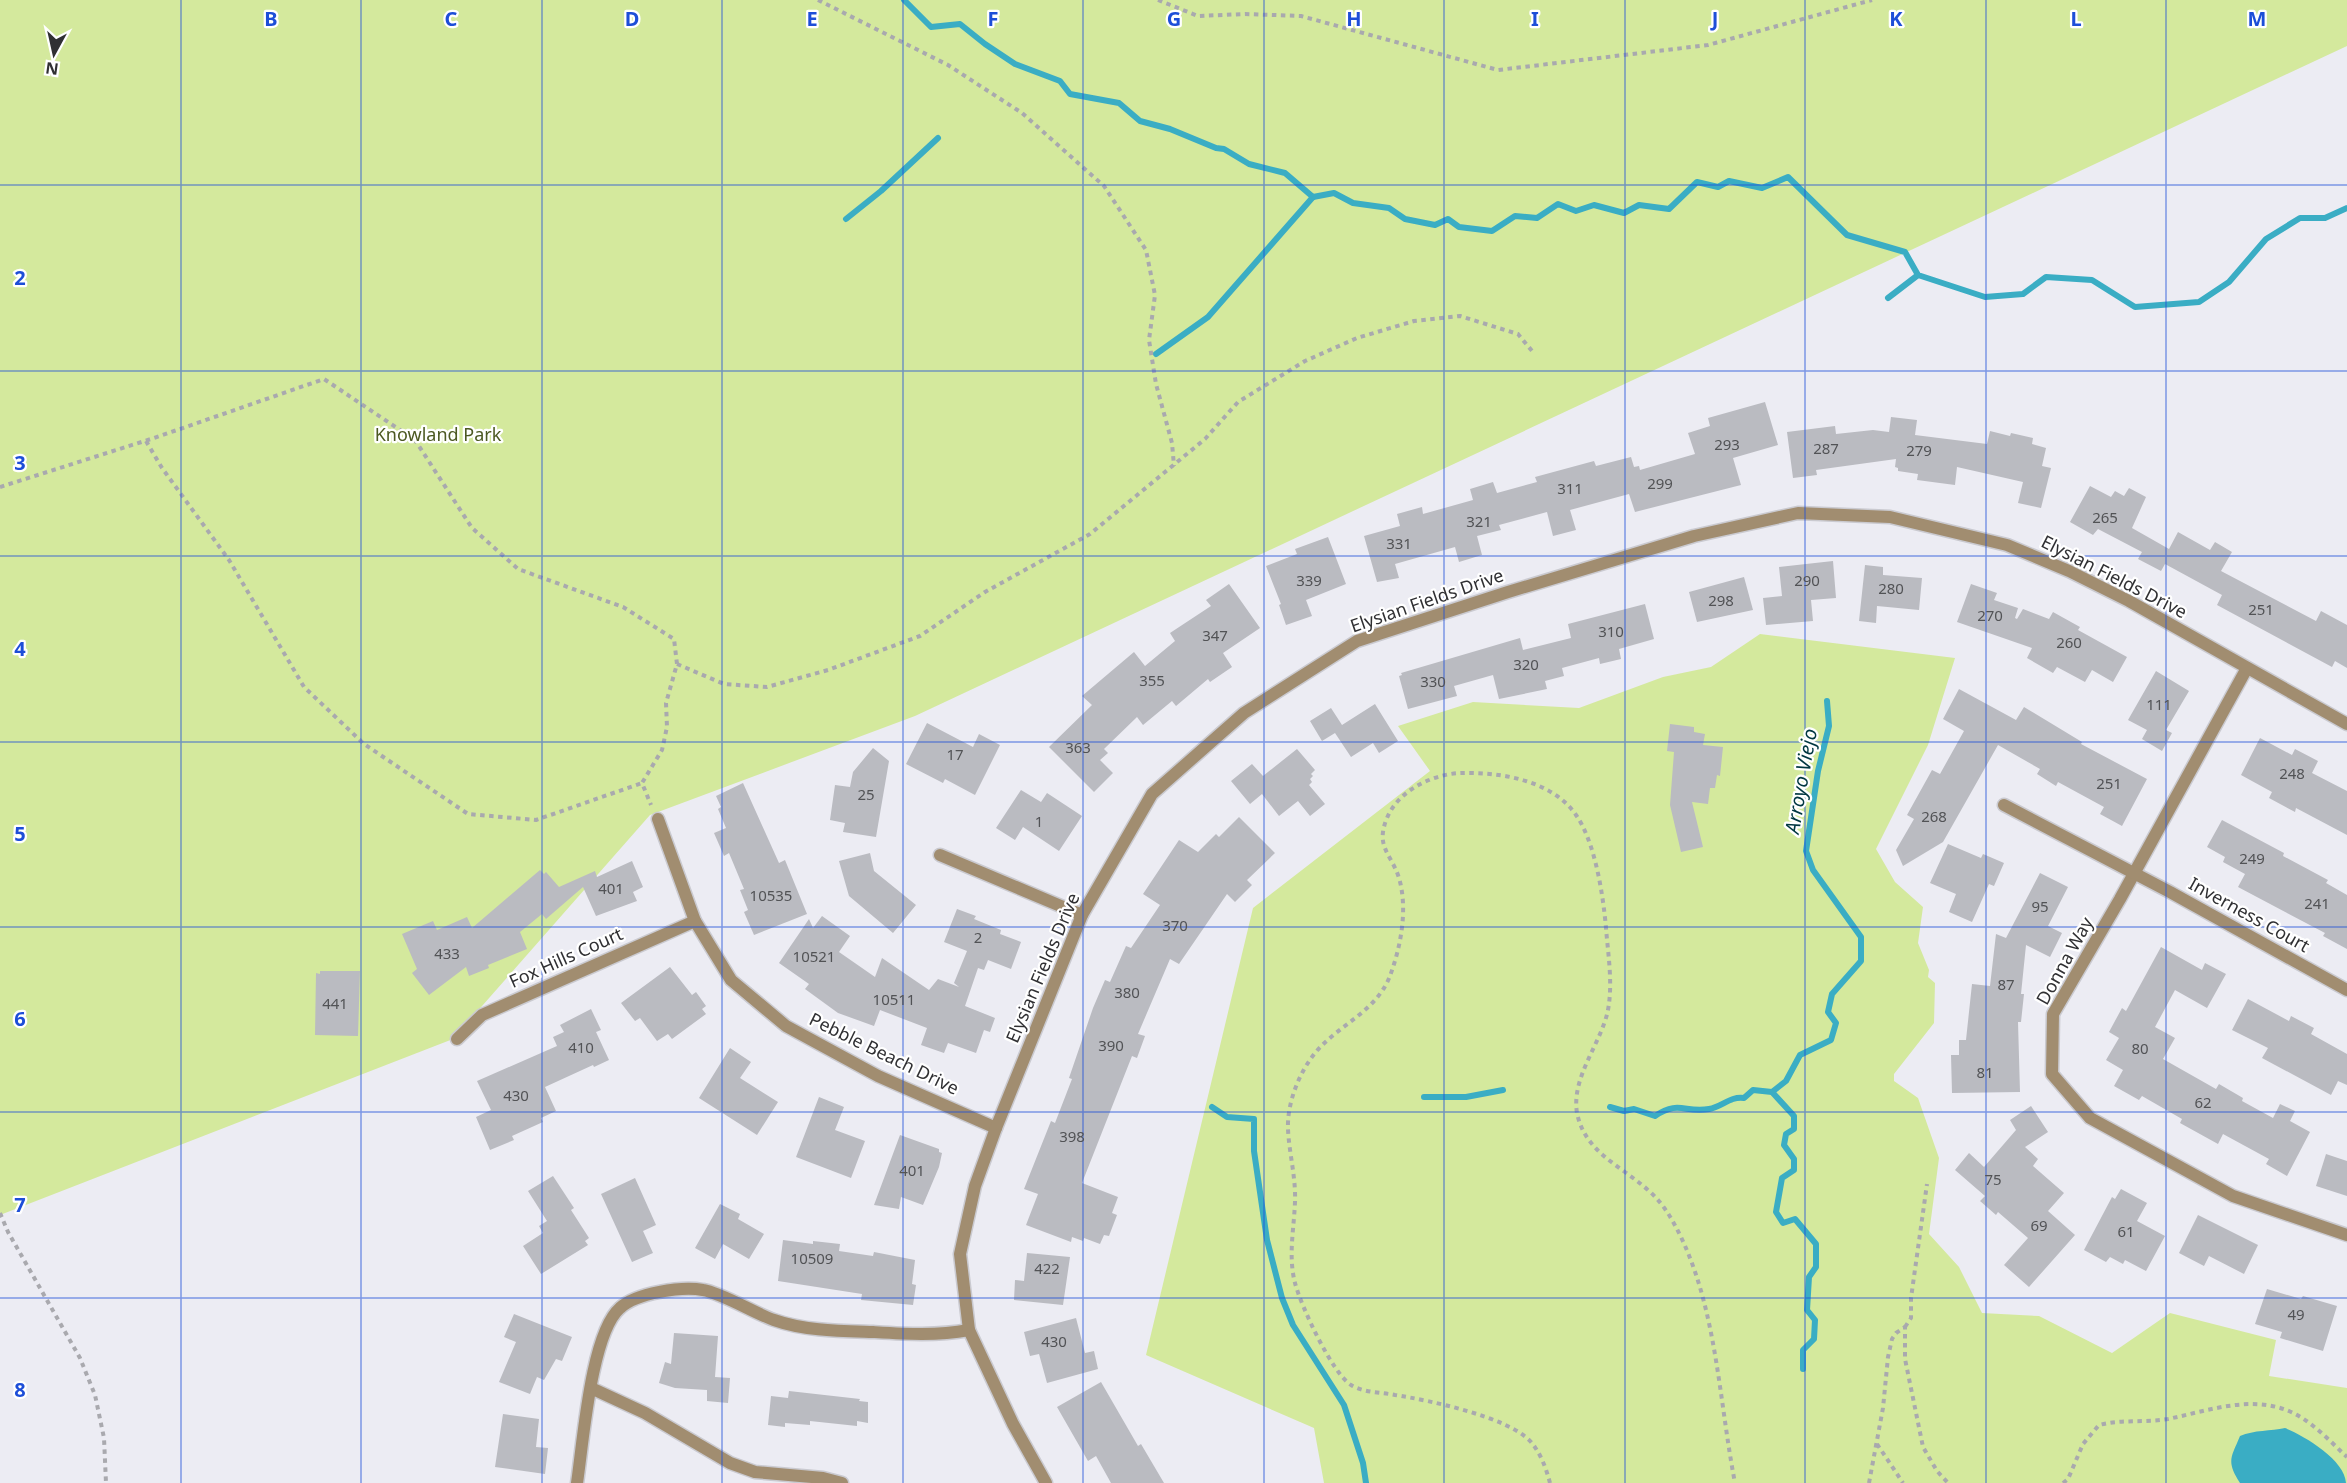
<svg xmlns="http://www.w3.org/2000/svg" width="2347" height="1483" viewBox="0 0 2347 1483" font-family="'Noto Sans',sans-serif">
	<rect width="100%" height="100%" fill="#ececf3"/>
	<g fill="#d4e99d">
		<polygon points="0,0 2347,0 2347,46 915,716 650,815 453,1039 0,1215"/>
		<polygon points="1760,634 1955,658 1928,745 1876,849 1895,882 1923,907 1918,943 1929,970 1928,977 1935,983 1934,1023 1894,1074 1894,1081 1918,1098 1939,1158 1929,1234 1959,1267 1982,1313 2039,1316 2112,1353 2170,1313 2276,1340 2269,1376 2347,1388 2347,1483 1324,1483 1314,1428 1146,1355 1253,908 1430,771 1398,726 1473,702 1579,708 1663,677 1711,667"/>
	</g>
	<path fill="#3aadc4" d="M 2285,1428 C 2305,1436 2345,1460 2346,1483 L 2240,1483 C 2226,1461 2231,1458 2240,1436 C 2254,1430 2271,1431 2285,1428 Z"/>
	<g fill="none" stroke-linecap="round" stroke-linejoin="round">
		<g stroke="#3aadc4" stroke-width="6">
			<polyline points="904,0 931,27 960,24 985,44 1015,64 1060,81 1070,94 1119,103 1140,121 1170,129 1216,148 1224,149 1249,164 1285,173 1313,197"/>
			<polyline points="1313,197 1334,193 1353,203 1389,208 1405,219 1435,225 1448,219 1459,227 1492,231 1515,216 1537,218 1558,204 1576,211 1594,205 1624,213 1639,205 1669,209 1697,182 1718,187 1729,181 1762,188 1788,177 1847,235 1905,252 1918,275 1985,297 2023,294 2046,277 2092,280 2135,307 2199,302 2229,282 2266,239 2300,218 2325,218 2347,208"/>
			<polyline points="846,219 881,191 938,138"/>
			<polyline points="1888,298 1918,275"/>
			<polyline points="1156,354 1208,317 1313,197"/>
			<polyline points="1772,1092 1786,1081 1800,1055 1831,1040 1836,1023 1828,1012 1832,994 1861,961 1861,937 1813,870 1806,851 1818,771 1829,726 1827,701"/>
			<polyline points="1424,1097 1466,1097 1503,1090"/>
			<polyline points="1212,1107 1227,1117 1254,1119 1254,1151 1267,1240 1282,1298 1293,1325 1344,1405 1363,1463 1366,1483"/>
			<path d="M 1610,1107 L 1624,1111 L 1634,1109 L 1655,1116 C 1679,1100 1684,1113 1709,1109 C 1722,1107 1730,1096 1744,1098 L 1753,1090 L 1772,1092 L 1794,1116 L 1794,1129 L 1786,1134 L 1784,1145 L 1794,1159 L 1794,1170 L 1782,1178 L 1776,1212 L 1783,1223 L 1795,1219 L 1816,1244 L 1816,1267 L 1809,1277 L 1807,1310 L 1815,1320 L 1814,1339 L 1803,1350 L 1803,1369"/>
		</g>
	</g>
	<g fill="#babbc1">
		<polygon points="1765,402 1778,445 1733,458 1741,485 1635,512 1629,494 1570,510 1576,530 1553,536 1547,512 1499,525 1501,530 1477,536 1482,555 1459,562 1455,547 1395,564 1399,578 1377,582 1364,536 1400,526 1397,514 1422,507 1423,514 1473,500 1470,489 1493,482 1497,493 1537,482 1535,477 1594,461 1596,466 1631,457 1634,467 1639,466 1640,470 1695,454 1688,433 1710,426 1708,418"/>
		<polygon points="1891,417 1917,420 1915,435 1987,444 1990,431 2010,436 2011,433 2033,438 2032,444 2046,448 2042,466 2051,468 2041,508 2018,503 2023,482 1957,467 1955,485 1917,480 1918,474 1898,471 1898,468 1895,467 1896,459 1816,470 1817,475 1793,478 1787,432 1835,426 1836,434 1873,430 1889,432"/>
		<polygon points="2090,486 2111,497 2115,491 2124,496 2129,488 2146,497 2132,528 2169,549 2178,532 2210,550 2215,542 2232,552 2221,571 2316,621 2321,611 2347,625 2347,668 2335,661 2332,667 2217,605 2222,595 2165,564 2161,571 2138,559 2142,552 2098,529 2093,535 2070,522"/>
		<polygon points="1328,537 1346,584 1306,600 1312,616 1286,625 1279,605 1281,604 1266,566 1297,554 1295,549"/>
		<polygon points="1833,561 1836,598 1811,600 1813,621 1766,625 1763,598 1782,596 1779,567"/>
		<polygon points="1865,565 1883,567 1883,575 1922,578 1919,610 1877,606 1876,623 1859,621"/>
		<polygon points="1744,577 1753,610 1697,622 1689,592"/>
		<polygon points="1229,584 1260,628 1223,653 1232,667 1210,682 1208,679 1176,706 1172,701 1143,725 1137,717 1104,749 1108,753 1100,760 1113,773 1094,792 1049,747 1092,705 1082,696 1134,652 1145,666 1175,641 1170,633 1211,606 1206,600"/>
		<polygon points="1971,584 1997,593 1994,600 2018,608 2015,618 2017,619 2023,609 2049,619 2053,612 2080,627 2078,630 2127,657 2113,682 2092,670 2085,682 2057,667 2053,673 2027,658 2032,648 1957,622"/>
		<polygon points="1645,604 1654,639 1619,649 1621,659 1600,664 1599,658 1562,668 1564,676 1545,681 1547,689 1499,699 1493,675 1454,686 1457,696 1408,709 1399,676 1402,675 1401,673 1520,638 1523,650 1571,638 1568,624"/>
		<polygon points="2156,671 2189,691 2166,730 2172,733 2162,751 2142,739 2147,730 2128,720"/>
		<polygon points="1959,689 2016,720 2024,707 2082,742 2081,744 2147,779 2122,826 2100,814 2104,807 2058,782 2056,786 2037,774 2040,769 1998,745 1943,842 1903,866 1896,850 1914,819 1907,815 1932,770 1940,774 1964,731 1943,719"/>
		<polygon points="1375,704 1398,741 1379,753 1373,743 1351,757 1335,733 1322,741 1310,721 1331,708 1342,725"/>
		<polygon points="927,723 973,747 979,734 1000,745 975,795 945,779 943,783 906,764"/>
		<polygon points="1670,724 1694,727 1694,732 1705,734 1703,745 1723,747 1720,776 1717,775 1715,788 1710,788 1708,804 1692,802 1703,847 1681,852 1670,805 1674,752 1667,751"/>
		<polygon points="2260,738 2292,755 2295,749 2318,761 2312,773 2347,791 2347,835 2296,808 2295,812 2269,798 2272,792 2241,775"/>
		<polygon points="873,748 889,761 876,837 843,832 845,823 830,820 835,785 850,787 853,772"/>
		<polygon points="1297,749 1315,770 1311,774 1313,776 1310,779 1312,782 1309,785 1325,804 1310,816 1298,801 1279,816 1262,794 1250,804 1231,781 1252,764 1263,776"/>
		<polygon points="743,783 779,863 785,860 807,914 754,935 744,912 748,910 740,890 744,889 729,853 724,856 714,833 726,828 718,809 721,807 716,796"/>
		<polygon points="1021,790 1041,802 1047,793 1082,816 1059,851 1023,827 1015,840 996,828"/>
		<polygon points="1239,817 1275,853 1247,880 1252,885 1235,902 1227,894 1179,964 1170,959 1138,1034 1145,1036 1137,1058 1132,1056 1082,1183 1118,1197 1112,1213 1117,1215 1109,1236 1104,1235 1100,1244 1084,1238 1083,1241 1072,1237 1071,1242 1026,1225 1038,1194 1024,1189 1051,1121 1055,1123 1072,1079 1069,1078 1093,1008 1105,980 1110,982 1126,946 1131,948 1160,905 1143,894 1179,840 1198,852 1216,834 1219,837"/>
		<polygon points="2222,820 2284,853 2283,856 2328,880 2326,883 2347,895 2347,949 2323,936 2325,933 2238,887 2245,874 2223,862 2225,857 2207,847"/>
		<polygon points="1948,844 1981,858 1983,854 2004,863 1994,886 1989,884 1972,922 1949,912 1956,894 1930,883"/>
		<polygon points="870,853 874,871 916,905 893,933 849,896 839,861"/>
		<polygon points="632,861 643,887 633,892 637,901 596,916 583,887 546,919 542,914 520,932 527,949 488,965 489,968 469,976 466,967 429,995 412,973 417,969 402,934 433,921 437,930 467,917 472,928 540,870 544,874 546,872 559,887 595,871 597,877"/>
		<polygon points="2040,873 2068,887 2048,926 2062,933 2050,957 2026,945 2021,994 2024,994 2021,1022 2018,1022 2020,1092 1952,1093 1951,1055 1959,1055 1959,1040 1966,1040 1972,984 1990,986 1996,934 2006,938"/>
		<polygon points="957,909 976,916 974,919 1001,930 1000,934 1021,942 1011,969 988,960 984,970 978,968 965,1006 995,1018 990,1032 984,1030 976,1053 948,1043 944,1053 921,1045 927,1028 880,1010 874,1026 838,1013 805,989 809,984 779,963 809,919 813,928 822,916 850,936 839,952 875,977 882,958 929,990 938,979 959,987 954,983 967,951 944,942"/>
		<polygon points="2161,947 2202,970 2205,963 2226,974 2207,1008 2175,990 2155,1027 2175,1038 2163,1059 2216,1089 2219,1084 2243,1098 2242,1101 2273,1118 2280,1104 2295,1111 2290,1121 2310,1132 2287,1176 2266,1164 2269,1159 2223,1134 2218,1144 2180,1123 2182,1119 2142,1096 2139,1100 2114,1086 2123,1070 2106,1060 2119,1038 2109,1032 2122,1008 2126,1011"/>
		<polygon points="670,967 692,995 696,992 706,1006 702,1009 706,1014 672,1039 668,1034 657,1041 640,1018 635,1021 621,1003"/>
		<polygon points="320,971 360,971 358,1036 315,1035 316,973 320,974"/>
		<polygon points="2248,999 2289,1021 2291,1016 2314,1028 2311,1034 2347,1054 2347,1085 2338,1081 2331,1095 2262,1058 2268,1048 2232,1030"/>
		<polygon points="591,1009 601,1030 596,1032 609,1060 594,1067 593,1065 545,1087 556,1111 541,1118 543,1122 512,1136 514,1140 490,1150 476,1117 491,1110 477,1081 557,1046 553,1037 564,1032 560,1025"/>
		<polygon points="730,1048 751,1062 740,1078 778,1102 757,1135 699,1098"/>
		<polygon points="819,1097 844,1107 835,1130 865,1141 851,1178 796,1157"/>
		<polygon points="2031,1106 2048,1132 2025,1147 2038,1159 2033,1166 2064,1193 2048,1211 2075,1235 2029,1287 2004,1265 2028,1238 1998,1212 1996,1215 1980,1201 1985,1196 1955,1170 1969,1153 1984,1167 2016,1130 2010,1120"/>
		<polygon points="900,1135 939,1149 939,1152 942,1153 939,1167 923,1205 901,1197 899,1209 874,1205"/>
		<polygon points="2326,1154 2347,1161 2347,1196 2316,1186"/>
		<polygon points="553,1176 574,1208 571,1210 589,1238 585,1241 588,1245 541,1274 523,1246 543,1233 539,1226 547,1221 528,1191"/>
		<polygon points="635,1178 656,1225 643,1231 653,1253 632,1262 601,1194"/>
		<polygon points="2121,1189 2147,1203 2137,1221 2165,1236 2146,1271 2125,1260 2123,1264 2110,1257 2106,1262 2084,1250 2112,1197 2115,1199"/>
		<polygon points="720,1204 740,1214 738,1219 764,1234 749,1259 723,1244 715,1259 695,1248"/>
		<polygon points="2198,1215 2258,1245 2244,1274 2209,1256 2204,1266 2179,1253"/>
		<polygon points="783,1240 813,1244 813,1241 840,1244 839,1251 873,1256 874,1252 915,1260 912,1284 916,1285 913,1305 861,1300 862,1294 778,1281"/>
		<polygon points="1027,1253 1070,1257 1063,1305 1014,1300 1015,1280 1024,1281"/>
		<polygon points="2267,1289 2301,1299 2303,1296 2337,1306 2323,1351 2280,1338 2282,1332 2255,1324"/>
		<polygon points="514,1314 572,1337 562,1361 556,1359 544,1380 537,1377 530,1394 499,1382 516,1342 504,1337"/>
		<polygon points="1076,1318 1085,1353 1094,1351 1098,1369 1047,1383 1039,1354 1030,1356 1024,1332"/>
		<polygon points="674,1333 718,1336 715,1377 730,1378 728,1403 707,1401 707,1390 675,1388 659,1383 665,1362 671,1364"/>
		<polygon points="1101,1382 1138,1446 1141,1444 1164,1483 1111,1483 1096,1456 1088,1461 1057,1407"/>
		<polygon points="789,1391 860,1399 859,1401 868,1402 868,1423 857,1421 857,1426 810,1421 810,1425 785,1423 785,1427 768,1425 771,1396 788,1398"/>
		<polygon points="503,1414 539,1419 536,1447 548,1448 545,1474 495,1467"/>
	</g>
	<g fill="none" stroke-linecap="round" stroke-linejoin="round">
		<defs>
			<polyline id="service" points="591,1388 645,1413 730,1463 755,1472 823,1478 842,1483"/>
			<g id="minor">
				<polyline points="2247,668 2120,899 2053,1014 2052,1074 2090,1118 2233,1196 2347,1235"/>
				<polyline points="2004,805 2170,892 2347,990"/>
				<polyline points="658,819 695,921 731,980 786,1026 878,1076 996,1128"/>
				<polyline points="940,855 1082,915"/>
				<polyline points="457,1039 482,1015 695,921"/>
				<path d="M 577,1483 C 583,1443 591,1333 620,1308 C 636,1293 682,1286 703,1290 C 722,1293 754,1313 774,1320 C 805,1331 841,1331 873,1332 C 906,1334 936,1336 969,1330"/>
				<polyline points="1046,1483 1013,1424 969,1330 960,1254 975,1186 996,1128 1082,915 1152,794 1244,713 1357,641 1508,592 1694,536 1798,513 1890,517 2007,545 2069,571 2129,601 2347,724"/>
			</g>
		</defs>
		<use href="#service" stroke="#cacad0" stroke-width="15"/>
		<use href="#minor" stroke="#cacad0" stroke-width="15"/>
		<g stroke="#a9a9ae" stroke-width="4" stroke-dasharray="4.5 4.5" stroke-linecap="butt">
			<polyline points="818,0 948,65 1022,113 1104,186 1146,250 1155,295 1149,340 1156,384 1172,443 1174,466"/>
			<polyline points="1158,0 1198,16 1245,14 1301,16 1498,70 1708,45 1872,0"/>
			<polyline points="146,441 162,468 229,560 304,687 364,744 468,814 536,820 642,783"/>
			<polyline points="0,487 154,438 324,379 415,440 472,528 518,569 623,607 674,639 677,664 666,703 667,727 662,750 642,783 651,805"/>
			<polyline points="677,664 724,684 767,687 828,670 920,636 985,592 1090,534 1205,439 1238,402 1305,361 1357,338 1414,321 1460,316 1518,334 1532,351"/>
			<polyline points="0,1213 8,1232 80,1358 95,1395 104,1438 106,1483"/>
			<polyline points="1905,1327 1911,1318 1911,1298 1927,1184"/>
			<polyline points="1877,1444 1903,1483"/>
			<path d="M 1550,1483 C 1546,1468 1541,1454 1531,1442 C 1509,1417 1428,1400 1395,1395 C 1380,1392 1364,1393 1351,1385 C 1332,1373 1301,1306 1295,1283 C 1288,1256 1294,1229 1295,1202 C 1296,1177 1289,1153 1288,1129 C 1287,1103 1299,1073 1315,1053 C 1338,1025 1376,1012 1390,976 C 1401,946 1408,909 1399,878 C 1391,853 1375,847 1387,818 C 1398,791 1432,774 1461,773 C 1500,772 1552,780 1576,815 C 1595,842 1603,894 1606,928 C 1608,954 1613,983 1608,1010 C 1601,1044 1571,1077 1577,1113 C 1585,1153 1622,1166 1649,1191 C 1663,1203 1672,1219 1680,1235 C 1717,1311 1719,1401 1735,1483"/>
			<polyline points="1869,1483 1883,1408 1888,1357 1892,1339 1896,1333 1905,1327 1905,1359 1923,1447 1937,1471 1948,1483"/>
			<path d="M 2063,1483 L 2068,1479 L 2083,1444 L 2099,1425 C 2122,1419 2145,1423 2168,1419 C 2212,1410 2260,1391 2302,1418 C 2318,1428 2333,1444 2347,1457"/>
		</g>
		<use href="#service" stroke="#a18d70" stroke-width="12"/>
		<use href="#minor" stroke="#a18d70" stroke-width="12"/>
	</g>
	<path fill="none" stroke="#1d4ed8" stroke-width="1.5" stroke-opacity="0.55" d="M 181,0 L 181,1483M 361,0 L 361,1483M 542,0 L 542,1483M 722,0 L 722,1483M 903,0 L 903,1483M 1083,0 L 1083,1483M 1264,0 L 1264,1483M 1444,0 L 1444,1483M 1625,0 L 1625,1483M 1805,0 L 1805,1483M 1986,0 L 1986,1483M 2166,0 L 2166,1483M 0,185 L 2347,185M 0,371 L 2347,371M 0,556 L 2347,556M 0,742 L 2347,742M 0,927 L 2347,927M 0,1112 L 2347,1112M 0,1298 L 2347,1298"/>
	<g text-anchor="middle" stroke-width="4.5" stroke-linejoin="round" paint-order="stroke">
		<g font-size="15" fill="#525356">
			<text x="1727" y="450">293</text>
			<text x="1826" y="454">287</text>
			<text x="1919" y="456">279</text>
			<text x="1660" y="489">299</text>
			<text x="1570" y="494">311</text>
			<text x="2105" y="523">265</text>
			<text x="1479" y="527">321</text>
			<text x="1399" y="549">331</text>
			<text x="1309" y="586">339</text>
			<text x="1807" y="586">290</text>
			<text x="1891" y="594">280</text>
			<text x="1721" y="606">298</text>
			<text x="2261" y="615">251</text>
			<text x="1990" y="621">270</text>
			<text x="1611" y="637">310</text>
			<text x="1215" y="641">347</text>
			<text x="2069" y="648">260</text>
			<text x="1526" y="670">320</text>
			<text x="1152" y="686">355</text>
			<text x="1433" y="687">330</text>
			<text x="2159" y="710">111</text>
			<text x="1078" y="753">363</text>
			<text x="955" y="760">17</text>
			<text x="2292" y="779">248</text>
			<text x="2109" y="789">251</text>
			<text x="866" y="800">25</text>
			<text x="1934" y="822">268</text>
			<text x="1039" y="827">1</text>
			<text x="2252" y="864">249</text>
			<text x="611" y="894">401</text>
			<text x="771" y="901">10535</text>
			<text x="2317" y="909">241</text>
			<text x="2040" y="912">95</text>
			<text x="1175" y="931">370</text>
			<text x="978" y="943">2</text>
			<text x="447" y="959">433</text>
			<text x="814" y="962">10521</text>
			<text x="2006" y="990">87</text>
			<text x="1127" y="998">380</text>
			<text x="894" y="1005">10511</text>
			<text x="335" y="1009">441</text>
			<text x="1111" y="1051">390</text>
			<text x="581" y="1053">410</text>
			<text x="2140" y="1054">80</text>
			<text x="1985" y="1078">81</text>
			<text x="516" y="1101">430</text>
			<text x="2203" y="1108">62</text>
			<text x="1072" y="1142">398</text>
			<text x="912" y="1176">401</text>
			<text x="1993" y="1185">75</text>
			<text x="2039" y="1231">69</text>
			<text x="2126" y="1237">61</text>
			<text x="812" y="1264">10509</text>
			<text x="1047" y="1274">422</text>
			<text x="2296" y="1320">49</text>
			<text x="1054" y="1347">430</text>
		</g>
		<g font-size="18" fill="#4c5922" stroke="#fff">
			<text x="438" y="441">Knowland Park</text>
		</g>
		<g font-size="18" fill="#303033" stroke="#fff">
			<text transform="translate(2114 577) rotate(27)" y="6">Elysian Fields Drive</text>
			<text transform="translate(1427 601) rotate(-19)" y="6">Elysian Fields Drive</text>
			<text transform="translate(2249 915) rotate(29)" y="6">Inverness Court</text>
			<text transform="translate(566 958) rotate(-24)" y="6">Fox Hills Court</text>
			<text transform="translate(2065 961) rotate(-61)" y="6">Donna Way</text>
			<text transform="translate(1043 968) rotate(-67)" y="6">Elysian Fields Drive</text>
			<text transform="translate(884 1054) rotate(26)" y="6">Pebble Beach Drive</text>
		</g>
		<g font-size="20" font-style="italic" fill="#013741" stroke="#fff">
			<text transform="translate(1801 781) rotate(-80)" y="7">Arroyo Viejo</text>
		</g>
	</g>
	<g font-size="20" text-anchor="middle" font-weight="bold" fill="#1d4ed8" stroke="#fff" stroke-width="4.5" stroke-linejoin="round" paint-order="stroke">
		<text x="271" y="26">B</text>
		<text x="451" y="26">C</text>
		<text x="632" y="26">D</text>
		<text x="812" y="26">E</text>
		<text x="993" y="26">F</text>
		<text x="1174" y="26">G</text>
		<text x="1354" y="26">H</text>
		<text x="1535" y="26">I</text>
		<text x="1715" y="26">J</text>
		<text x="1896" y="26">K</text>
		<text x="2076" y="26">L</text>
		<text x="2257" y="26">M</text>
		<text x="20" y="285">2</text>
		<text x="20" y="470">3</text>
		<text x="20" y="656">4</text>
		<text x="20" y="841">5</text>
		<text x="20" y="1026">6</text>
		<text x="20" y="1212">7</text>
		<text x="20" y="1397">8</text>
	</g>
	<g transform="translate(54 54) rotate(188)" stroke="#ffffff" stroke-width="4.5" paint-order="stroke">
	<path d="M0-4.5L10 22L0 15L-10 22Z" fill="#303033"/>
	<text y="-9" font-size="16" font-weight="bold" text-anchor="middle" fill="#303033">N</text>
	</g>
</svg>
